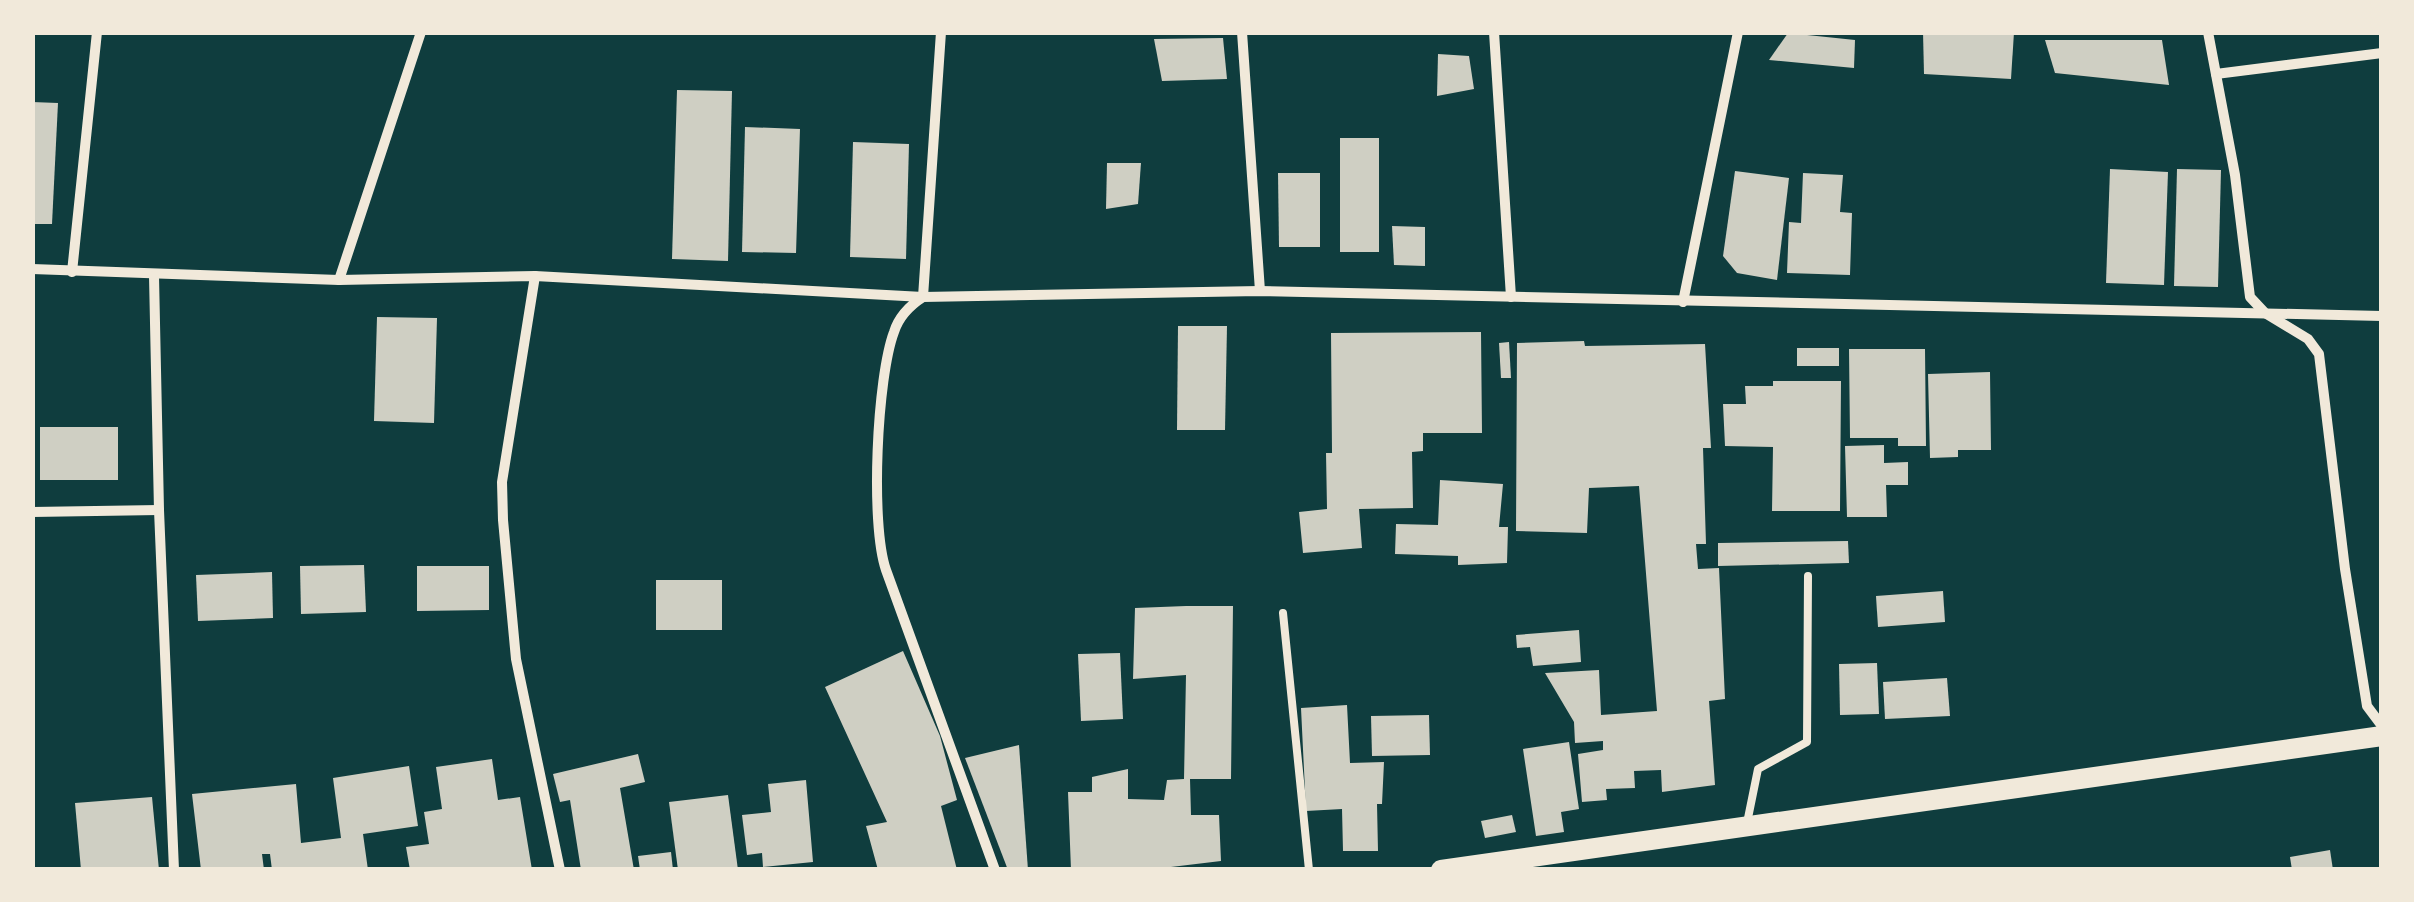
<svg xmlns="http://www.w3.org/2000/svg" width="2414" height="902" viewBox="0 0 2414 902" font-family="Signika,sans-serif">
	<rect width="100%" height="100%" fill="#0f3d3e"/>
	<g fill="#cfcfc3">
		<polygon points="1923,32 2014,32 2011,79 1924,74"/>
		<polygon points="1788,33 1855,40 1854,68 1769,60"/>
		<polygon points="1223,38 1227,79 1162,81 1154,39"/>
		<polygon points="2045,40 2162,40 2169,85 2055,73"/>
		<polygon points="1438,54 1469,56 1474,89 1437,96"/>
		<polygon points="677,90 732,91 728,261 672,259"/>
		<polygon points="32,102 58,103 52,224 32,224"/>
		<polygon points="745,127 800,129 796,253 742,252"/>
		<rect x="1340" y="138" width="39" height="114"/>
		<polygon points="853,142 909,144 906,259 850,257"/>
		<polygon points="1107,163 1141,163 1138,204 1106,209"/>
		<polygon points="2110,169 2168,172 2164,285 2106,283"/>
		<polygon points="2177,169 2221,170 2218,287 2174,286"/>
		<polygon points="1735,171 1789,178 1777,280 1737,273 1723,256"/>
		<polygon points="1278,173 1320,173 1320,247 1279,247"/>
		<polygon points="1803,173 1843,175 1840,212 1852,213 1850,275 1787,273 1789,222 1801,223"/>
		<polygon points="1392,226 1425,227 1425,266 1394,265"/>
		<polygon points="377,317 437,318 434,423 374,421"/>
		<polygon points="1178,326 1227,326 1225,430 1177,430"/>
		<polygon points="1481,332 1482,433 1423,433 1423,451 1412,452 1413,508 1359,509 1362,548 1303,553 1299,512 1327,509 1326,453 1332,453 1331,333"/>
		<polygon points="1584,341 1585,346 1705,344 1711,448 1703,448 1706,544 1696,544 1698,569 1719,568 1725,699 1709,701 1715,785 1662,792 1661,770 1634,771 1635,788 1606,789 1607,800 1582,802 1578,754 1603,750 1603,741 1575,743 1574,722 1545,673 1599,670 1601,715 1657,711 1639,486 1589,488 1587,533 1516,531 1517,343"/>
		<polygon points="1509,342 1511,378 1501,378 1499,343"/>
		<rect x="1797" y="348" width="42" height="18"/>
		<polygon points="1849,349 1925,349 1926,446 1898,446 1898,438 1850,438"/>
		<polygon points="1990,372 1991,450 1958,450 1958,457 1930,458 1928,374"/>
		<polygon points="1773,381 1841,381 1840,511 1772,511 1773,447 1725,446 1723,404 1746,404 1745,386 1773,386"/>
		<rect x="40" y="427" width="78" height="53"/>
		<polygon points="1884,445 1884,463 1908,462 1908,485 1886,485 1887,517 1847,517 1845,446"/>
		<polygon points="1440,480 1503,484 1499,527 1508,527 1507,563 1458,565 1458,556 1395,554 1396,524 1438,525"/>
		<polygon points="1848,541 1849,563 1718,566 1718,543"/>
		<polygon points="364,565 366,612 301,614 300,566"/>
		<polygon points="417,566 489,566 489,610 417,611"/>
		<polygon points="272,572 273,618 198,621 196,575"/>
		<rect x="656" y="580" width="66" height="50"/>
		<polygon points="1943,591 1945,622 1878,627 1876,596"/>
		<polygon points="1186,606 1233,606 1231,779 1190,779 1191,815 1219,815 1221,861 1146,870 1071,870 1068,792 1092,792 1092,777 1128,769 1128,799 1164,800 1167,780 1184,779 1186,675 1133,679 1135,608"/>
		<polygon points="1579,630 1581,662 1533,666 1530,647 1517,648 1516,635"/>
		<polygon points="903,651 940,736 957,800 941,806 957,870 878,870 866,826 887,822 825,687"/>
		<polygon points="1120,653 1123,719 1081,721 1078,654"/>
		<polygon points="1877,663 1879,714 1840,715 1839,664"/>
		<polygon points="1947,678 1950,716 1885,719 1883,682"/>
		<polygon points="1347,705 1350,763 1384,762 1382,804 1377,804 1378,851 1343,851 1342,809 1306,811 1301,708"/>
		<polygon points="1429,715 1430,755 1372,756 1371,716"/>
		<polygon points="1569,742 1579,809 1561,812 1564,832 1536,836 1523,749"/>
		<polygon points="1019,745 1028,870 1008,870 965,758"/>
		<polygon points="638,754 645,782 620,788 634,870 581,870 570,800 560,802 553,774"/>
		<polygon points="492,759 498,800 520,797 532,870 410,870 406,847 429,844 424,812 442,809 436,767"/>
		<polygon points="409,766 418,826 363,834 368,870 272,870 270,854 262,854 264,870 201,870 192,794 296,784 301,843 341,838 333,778"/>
		<polygon points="806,780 813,862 763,867 762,853 747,855 742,815 771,812 768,784"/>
		<polygon points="728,795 738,870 678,870 669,802"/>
		<polygon points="152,797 159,870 81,870 75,803"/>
		<polygon points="1512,815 1516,832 1485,838 1481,821"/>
		<polygon points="2330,850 2333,870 2292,870 2290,857"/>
		<polygon points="671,852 673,870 640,870 638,856"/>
	</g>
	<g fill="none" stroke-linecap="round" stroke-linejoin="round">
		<g stroke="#f1e9da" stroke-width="8">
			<polyline points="1283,613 1309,870"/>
			<polyline points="1747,823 1758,769 1807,742 1808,576"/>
		</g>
		<g stroke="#f1e9da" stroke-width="10">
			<path d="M 941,32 L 923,297 C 909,306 899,316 894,332 C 877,377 870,524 886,570 L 995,870"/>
			<polyline points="1242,32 1260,291"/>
			<polyline points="1494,32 1511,297"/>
			<polyline points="2208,32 2235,175 2250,297 2265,313 2308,339 2319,354 2345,569 2367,706 2382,726"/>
			<polyline points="2216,74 2382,53"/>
			<polyline points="32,269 339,280 535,276 923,297 1260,291 2382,316"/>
			<polyline points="72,272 97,32"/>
			<polyline points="154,276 159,510 174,870"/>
			<polyline points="535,276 502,482 503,520 516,659 560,870"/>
			<polyline points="339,280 421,32"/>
			<polyline points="1683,302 1738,32"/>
			<polyline points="32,512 159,510"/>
		</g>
		<polyline stroke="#f1e9da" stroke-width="20" points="1441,870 2382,736"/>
	</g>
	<rect width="2414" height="902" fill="none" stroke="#f1e9da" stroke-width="70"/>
</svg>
